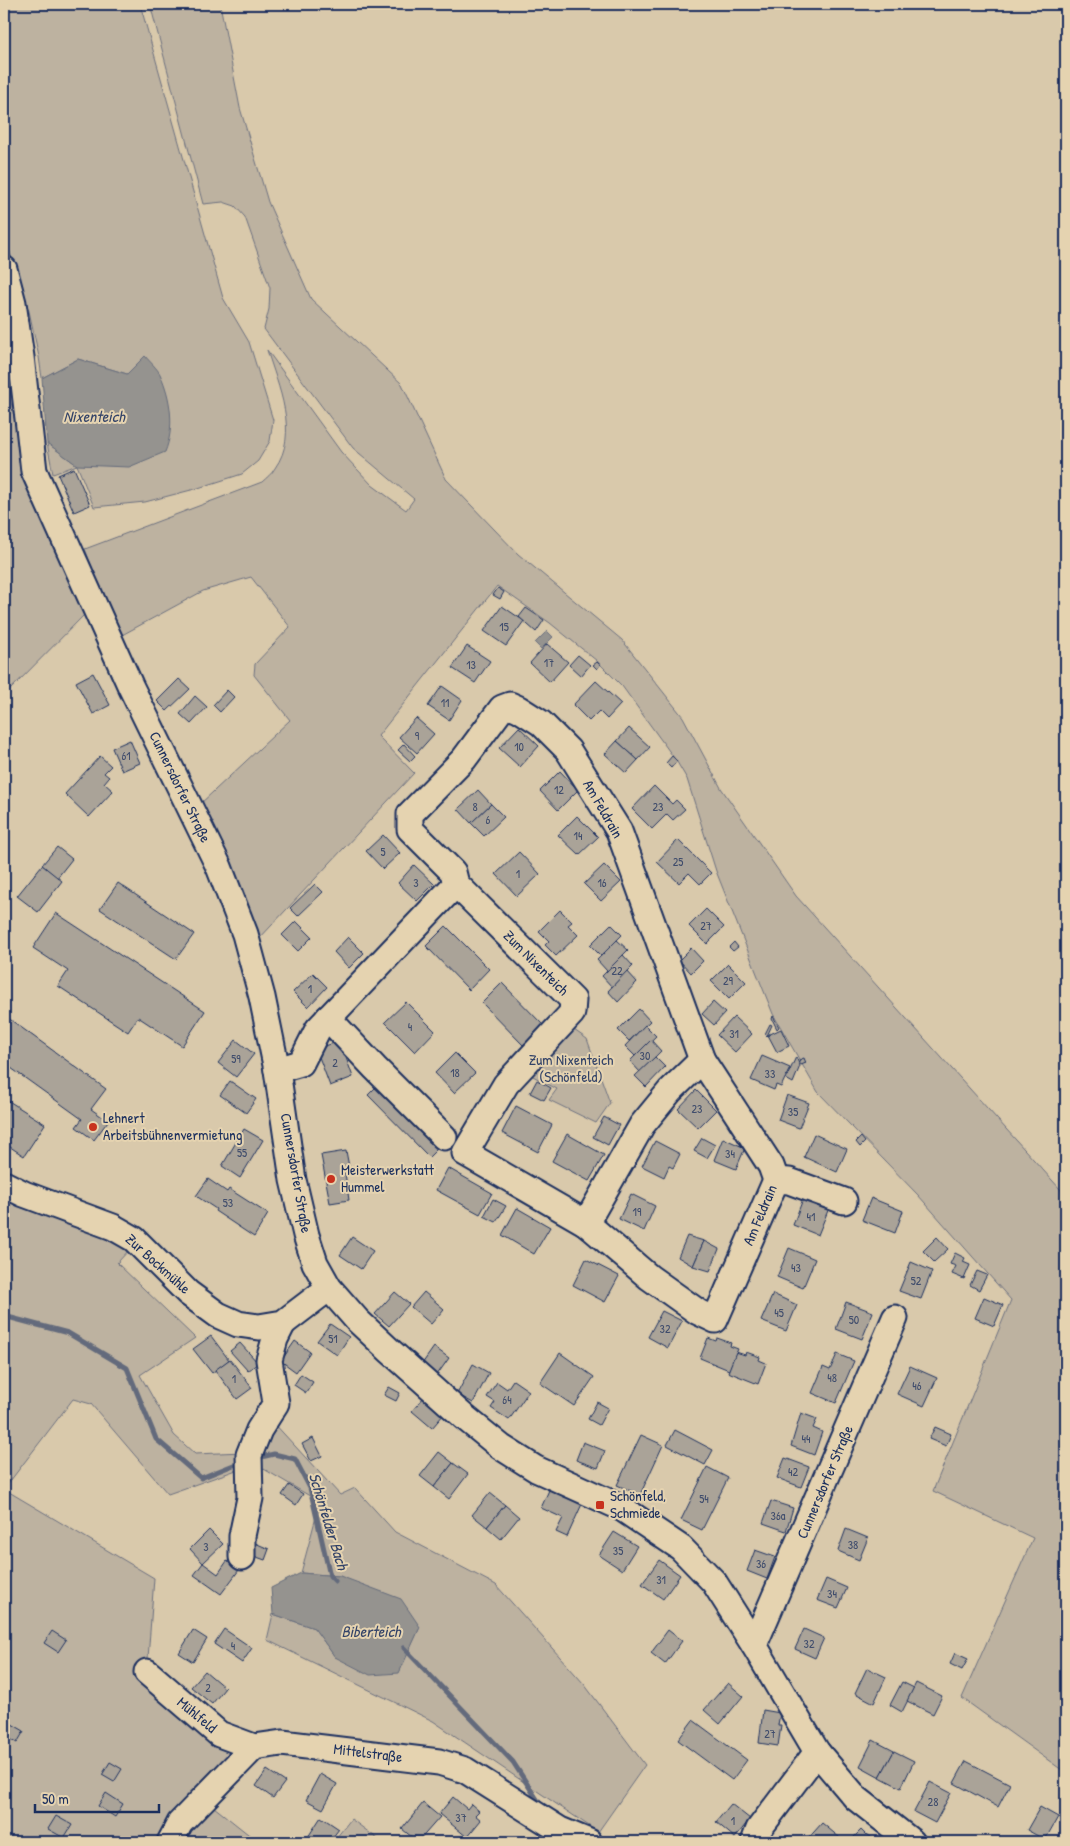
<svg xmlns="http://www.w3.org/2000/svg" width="1070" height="1846" viewBox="0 0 1070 1846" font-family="'Patrick Hand',sans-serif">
	<rect width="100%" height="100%" fill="#d9c9ab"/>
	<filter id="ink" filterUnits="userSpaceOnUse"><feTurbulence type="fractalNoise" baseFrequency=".02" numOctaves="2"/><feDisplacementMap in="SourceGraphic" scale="10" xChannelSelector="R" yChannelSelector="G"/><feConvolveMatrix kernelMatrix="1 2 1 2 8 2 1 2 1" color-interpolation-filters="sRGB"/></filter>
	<g filter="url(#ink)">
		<g fill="#bdb2a0" stroke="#6c707f">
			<polygon points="4,4 140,4 223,298 249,342 273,420 270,441 258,461 242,474 195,489 145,502 94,507 77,465 53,474 47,443 77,465 127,374 78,359 42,378 39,357 29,311 4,234"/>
			<path d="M 150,4 L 220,4 L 240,108 L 263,185 L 268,202 L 311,299 L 402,384 L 446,479 L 518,554 L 622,640 L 683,717 L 721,788 L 796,896 L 1061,1190 L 1066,1202 L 1066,1773 L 962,1698 L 1033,1538 L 933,1491 L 1011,1300 L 918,1195 L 818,1092 L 773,1014 L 716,871 L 687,779 L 677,762 L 622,686 L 597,661 L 550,623 L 497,586 L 378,736 L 414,773 L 258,940 L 199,805 L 290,720 L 254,675 L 255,664 L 290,627 L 251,577 L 203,591 L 122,635 L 105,601 L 85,549 L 262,482 C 266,478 272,474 275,468 C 300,433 278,386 267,350 L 341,452 L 372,485 L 406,510 L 414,499 L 353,448 L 264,329 L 269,309 L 270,288 L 245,217 L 235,206 L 223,202 L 203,204 Z"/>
			<polygon points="4,302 11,402 25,472 88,611 4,696"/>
			<polygon points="574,1030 587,1039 610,1103 596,1123 549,1100 557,1089 531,1075"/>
			<polygon points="4,1190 131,1248 117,1263 195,1338 140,1375 174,1435 195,1454 243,1452 245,1467 168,1494 91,1404 73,1399 4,1489 154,1578 147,1672 254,1747 204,1799 258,1842 4,1842"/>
			<polygon points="272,1421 340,1495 355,1488 395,1532 496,1585 584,1684 645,1765 598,1832 433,1721 267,1640 273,1614 314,1628 335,1657 399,1672 420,1627 340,1576 301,1573 320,1502 257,1465"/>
			<polygon points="351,1819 382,1842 333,1842"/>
		</g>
		<g fill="#95938f" stroke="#646b7b">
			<path d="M 145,356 C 150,362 157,368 160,374 C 171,398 175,428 165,452 L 129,467 L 77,465 L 47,443 L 42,378 L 78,359 L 127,374 Z"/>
			<polygon points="547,631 553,637 541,649 535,643"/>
			<polygon points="301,1573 340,1576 401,1599 420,1627 399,1673 370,1675 335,1657 314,1628 273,1614 271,1588"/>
		</g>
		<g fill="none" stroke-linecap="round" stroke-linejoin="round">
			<g stroke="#646b7b" stroke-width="5">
				<polyline points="4,394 10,393"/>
				<polyline points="4,1316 68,1333 127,1368 156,1439 201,1478 241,1462"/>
				<polyline points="257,1458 274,1454 295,1459 310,1488 330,1576 335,1581"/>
				<polyline points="404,1648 513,1762 542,1807"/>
			</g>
		</g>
		<g fill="#aaa398" stroke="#1b2f5e">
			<polygon points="74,468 90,505 74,512 58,475"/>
			<polygon points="498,588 504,592 500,599 493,595"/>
			<polygon points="502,606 524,621 506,646 484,631"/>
			<polygon points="526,608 544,620 536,632 519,617"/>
			<polygon points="547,644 568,662 550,682 530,663"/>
			<polygon points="467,646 490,661 475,683 452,668"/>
			<polygon points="578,655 590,665 581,676 569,665"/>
			<polygon points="597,662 600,665 597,669 593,665"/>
			<polygon points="93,673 110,705 93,714 76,682"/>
			<polygon points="179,679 190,689 167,711 157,701"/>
			<polygon points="596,681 621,704 607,719 599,711 589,721 573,705"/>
			<polygon points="442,686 462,700 449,720 428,706"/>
			<polygon points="227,690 234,697 220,712 213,705"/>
			<polygon points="195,696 207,707 191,724 180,714"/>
			<polygon points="416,718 434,734 417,753 399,737"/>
			<polygon points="519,727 539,746 520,767 499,748"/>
			<polygon points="629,728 650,747 638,760 617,741"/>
			<polygon points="130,740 140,763 122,771 112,748"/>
			<polygon points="617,741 638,760 626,773 605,754"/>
			<polygon points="404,744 415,756 410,761 398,750"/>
			<polygon points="100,756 111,766 104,773 109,777 104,783 113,791 89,817 65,794"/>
			<polygon points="672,756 677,761 671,768 666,763"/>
			<polygon points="560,771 578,790 558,810 540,791"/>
			<polygon points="654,786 672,804 676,800 685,809 673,820 667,814 652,829 632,809"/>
			<polygon points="478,790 491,804 471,823 458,809"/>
			<polygon points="491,804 504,817 484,836 471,823"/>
			<polygon points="577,816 598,837 579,855 558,835"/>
			<polygon points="383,835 400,853 383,869 366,851"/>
			<polygon points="678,840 711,873 700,884 689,873 679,883 657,862"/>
			<polygon points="57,847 72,859 57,878 42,865"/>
			<polygon points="519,852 540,874 517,896 496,874"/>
			<polygon points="42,865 62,881 38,912 17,896"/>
			<polygon points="414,865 434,884 417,901 398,883"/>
			<polygon points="604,865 621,882 601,901 584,884"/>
			<polygon points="118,883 194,934 176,959 100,909"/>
			<polygon points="315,884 323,892 298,916 290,908"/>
			<polygon points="706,909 724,927 707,944 689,926"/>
			<polygon points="560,910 572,922 568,925 578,935 556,956 545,945 549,941 539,931"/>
			<polygon points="56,913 205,1011 182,1046 138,1017 128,1032 58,986 68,971 33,948"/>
			<polygon points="296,921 312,937 298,951 282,935"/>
			<polygon points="611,924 622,935 601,956 590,945"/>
			<polygon points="446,926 489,969 469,990 426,946"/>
			<polygon points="348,937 364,953 349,968 334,952"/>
			<polygon points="617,940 628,950 607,971 597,960"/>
			<polygon points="734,942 738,947 733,951 729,947"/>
			<polygon points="691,948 703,961 691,973 679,960"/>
			<polygon points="623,955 633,966 612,987 602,976"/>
			<polygon points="728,964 746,982 729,999 711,981"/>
			<polygon points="627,971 637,982 618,1002 608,991"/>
			<polygon points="313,973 327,987 308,1007 293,992"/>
			<polygon points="502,983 544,1026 523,1045 482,1003"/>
			<polygon points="406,1002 435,1031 415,1052 385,1022"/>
			<polygon points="713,1002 725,1013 714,1025 702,1014"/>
			<polygon points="639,1009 650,1021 629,1041 618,1030"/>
			<polygon points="4,1015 106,1089 91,1109 108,1121 94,1140 76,1127 82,1119 4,1063"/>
			<polygon points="773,1016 779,1027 777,1029 772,1019"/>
			<polygon points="734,1017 752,1034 735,1052 717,1035"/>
			<polygon points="770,1024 772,1025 767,1036 765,1034"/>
			<polygon points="645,1025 656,1036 635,1056 625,1046"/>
			<polygon points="781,1029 789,1046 777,1052 768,1035"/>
			<polygon points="236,1040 254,1054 236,1077 218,1063"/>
			<polygon points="651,1040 661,1051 640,1072 630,1061"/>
			<polygon points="340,1041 353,1077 330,1086 316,1049"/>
			<polygon points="455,1053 475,1073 454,1093 435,1073"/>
			<polygon points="762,1056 790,1068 781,1087 776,1085 774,1090 751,1080"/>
			<polygon points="655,1057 665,1067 646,1087 635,1076"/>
			<polygon points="796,1057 800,1066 793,1083 786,1079"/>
			<polygon points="804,1058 806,1063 801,1065 799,1060"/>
			<polygon points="537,1080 551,1088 544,1100 530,1093"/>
			<polygon points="230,1081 256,1099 246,1113 220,1095"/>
			<polygon points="378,1085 439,1147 429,1157 368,1095"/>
			<polygon points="696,1090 716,1110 698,1128 678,1109"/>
			<polygon points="787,1095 809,1103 799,1128 778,1120"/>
			<polygon points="4,1098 45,1124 24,1156 4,1143"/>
			<polygon points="516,1106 552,1125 538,1152 502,1133"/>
			<polygon points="604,1117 619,1125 608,1145 593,1137"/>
			<polygon points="244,1129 263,1140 240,1178 222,1166"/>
			<polygon points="567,1134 604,1155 589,1181 552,1161"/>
			<polygon points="814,1134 847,1149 837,1172 804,1157"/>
			<polygon points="861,1137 865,1142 860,1147 856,1142"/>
			<polygon points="702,1138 715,1145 707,1158 694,1151"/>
			<polygon points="723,1138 745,1148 736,1169 714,1160"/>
			<polygon points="655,1141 680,1154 673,1168 669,1166 664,1177 642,1166"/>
			<polygon points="346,1151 350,1172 345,1173 349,1200 330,1203 321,1155"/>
			<polygon points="448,1168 492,1193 480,1214 436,1190"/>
			<polygon points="208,1179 227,1192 229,1189 268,1214 254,1237 215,1211 216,1209 196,1196"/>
			<polygon points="631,1194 655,1206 644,1231 619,1219"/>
			<polygon points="871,1198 903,1211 895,1233 862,1220"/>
			<polygon points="493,1199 506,1206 496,1222 484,1216"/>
			<polygon points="803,1199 829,1208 818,1235 793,1225"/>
			<polygon points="517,1208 550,1227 534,1254 502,1235"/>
			<polygon points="687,1236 704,1241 693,1266 678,1257"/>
			<polygon points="352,1237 373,1251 361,1269 340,1255"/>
			<polygon points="937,1237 948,1249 934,1262 923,1251"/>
			<polygon points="704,1241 719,1249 710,1271 693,1266"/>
			<polygon points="789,1248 815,1259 803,1288 777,1277"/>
			<polygon points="955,1253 965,1258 963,1262 970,1265 964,1279 952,1274 956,1266 950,1264"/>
			<polygon points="586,1259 619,1276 605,1302 573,1285"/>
			<polygon points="911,1262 932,1271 921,1299 899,1291"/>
			<polygon points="977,1271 987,1275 979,1290 970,1285"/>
			<polygon points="395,1292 409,1304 389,1326 375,1314"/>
			<polygon points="424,1292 444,1309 431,1324 411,1307"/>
			<polygon points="773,1294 797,1305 786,1331 761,1321"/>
			<polygon points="984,1297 1003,1305 994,1326 975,1318"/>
			<polygon points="846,1302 873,1312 862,1339 836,1329"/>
			<polygon points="662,1311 682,1321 668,1348 648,1337"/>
			<polygon points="330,1324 349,1337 337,1355 317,1341"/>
			<polygon points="211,1336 229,1360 212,1373 193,1349"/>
			<polygon points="708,1338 716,1341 717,1338 731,1343 730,1346 738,1349 729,1370 700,1358"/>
			<polygon points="295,1341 310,1352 296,1372 281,1361"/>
			<polygon points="240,1343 258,1363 248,1371 230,1351"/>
			<polygon points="434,1347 449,1358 437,1375 422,1364"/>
			<polygon points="736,1352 745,1355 746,1352 760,1357 759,1360 766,1363 758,1384 728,1372"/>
			<polygon points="560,1353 594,1377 574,1406 540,1383"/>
			<polygon points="837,1354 854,1361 836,1403 812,1393 823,1367 830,1370"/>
			<polygon points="230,1359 252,1388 237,1399 215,1370"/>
			<polygon points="473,1364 489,1373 473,1403 457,1394"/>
			<polygon points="910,1366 937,1378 924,1406 897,1394"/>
			<polygon points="301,1374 313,1382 306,1393 294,1385"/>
			<polygon points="513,1380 529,1391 509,1420 491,1408 495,1402 487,1397 497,1382 507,1389"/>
			<polygon points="389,1387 400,1393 396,1401 384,1395"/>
			<polygon points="424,1397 444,1414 432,1428 412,1411"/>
			<polygon points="597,1402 608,1408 599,1425 588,1419"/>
			<polygon points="801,1413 817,1419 813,1428 822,1432 814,1455 791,1446"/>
			<polygon points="935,1427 951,1434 946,1446 929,1439"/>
			<polygon points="675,1430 713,1450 705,1465 667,1445"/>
			<polygon points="641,1435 663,1445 640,1495 617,1485"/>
			<polygon points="313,1438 322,1456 311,1461 302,1444"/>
			<polygon points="583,1442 605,1451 598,1468 576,1460"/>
			<polygon points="439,1452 453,1463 434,1487 420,1476"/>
			<polygon points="785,1458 809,1467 801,1487 777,1478"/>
			<polygon points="453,1463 468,1474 449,1499 434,1487"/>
			<polygon points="707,1467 728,1478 702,1530 681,1520"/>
			<polygon points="289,1485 303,1494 296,1505 282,1495"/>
			<polygon points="549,1490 582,1504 567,1537 556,1532 563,1518 541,1508"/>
			<polygon points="490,1493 505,1505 487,1527 472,1515"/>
			<polygon points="771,1501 793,1508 786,1531 763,1523"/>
			<polygon points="505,1505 519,1517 501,1539 487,1527"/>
			<polygon points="846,1529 868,1538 859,1560 838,1551"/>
			<polygon points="209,1530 223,1544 203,1563 190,1549"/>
			<polygon points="614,1532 637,1546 622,1570 599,1555"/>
			<polygon points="255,1543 269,1549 265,1560 251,1555"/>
			<polygon points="755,1550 775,1557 767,1579 747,1571"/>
			<polygon points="659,1560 680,1575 663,1599 642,1584"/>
			<polygon points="227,1561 239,1570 221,1594 194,1575 203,1563 218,1574"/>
			<polygon points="826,1579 847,1588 838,1608 817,1600"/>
			<polygon points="224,1629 252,1648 242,1663 214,1644"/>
			<polygon points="804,1629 824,1638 815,1658 795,1649"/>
			<polygon points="193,1630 207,1639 193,1662 179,1653"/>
			<polygon points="668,1630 682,1641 665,1664 651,1653"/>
			<polygon points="52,1631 66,1640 58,1652 44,1643"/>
			<polygon points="955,1653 968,1659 962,1670 950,1664"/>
			<polygon points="867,1668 886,1677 874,1703 855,1693"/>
			<polygon points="205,1671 225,1688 212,1704 191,1687"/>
			<polygon points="902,1682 914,1688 902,1712 890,1705"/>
			<polygon points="728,1683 743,1696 720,1724 704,1710"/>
			<polygon points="916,1683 942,1696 933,1714 907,1701"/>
			<polygon points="763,1710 780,1713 778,1725 781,1725 778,1746 759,1743"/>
			<polygon points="693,1720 747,1760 732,1780 678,1740"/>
			<polygon points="12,1724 24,1731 17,1743 5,1736"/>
			<polygon points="873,1740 894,1751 880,1777 860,1766"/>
			<polygon points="894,1751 914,1761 901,1788 880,1777"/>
			<polygon points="966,1761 1010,1784 998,1807 954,1783"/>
			<polygon points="110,1762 122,1769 114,1782 102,1775"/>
			<polygon points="267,1770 285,1782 273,1798 256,1786"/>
			<polygon points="320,1774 337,1784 323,1809 306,1800"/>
			<polygon points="930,1782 951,1793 935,1823 914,1812"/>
			<polygon points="106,1793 123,1804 115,1817 98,1806"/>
			<polygon points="453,1797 467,1809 471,1804 479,1811 475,1815 481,1820 467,1837 439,1814"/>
			<polygon points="423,1803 440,1817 418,1842 402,1829"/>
			<polygon points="731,1804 750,1819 735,1838 716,1822"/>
			<polygon points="1040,1807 1058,1817 1045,1840 1027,1830"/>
			<polygon points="56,1816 72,1825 64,1838 48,1829"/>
			<polygon points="321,1817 339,1829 329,1842 309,1842 306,1840"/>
			<polygon points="822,1823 840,1838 837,1842 805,1842"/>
			<polygon points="861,1830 866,1835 867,1834 877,1842 852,1842 850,1841"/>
		</g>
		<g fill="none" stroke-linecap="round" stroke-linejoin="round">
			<defs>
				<g id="minor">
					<polyline points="4,269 13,303 21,357 34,471 130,685 219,867 245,934 262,997 277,1070 293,1180 306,1235 315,1263 329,1288 357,1320 389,1350 463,1416 501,1447 536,1469 620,1507 681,1548 714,1582 754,1645 817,1752 856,1798 912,1842"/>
					<polyline points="328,1018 375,1068 444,1137"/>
					<polyline points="277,1070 301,1063 318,1029 456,884 453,872 410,829 410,814 464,759 502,708 510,705 519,709 541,723 568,750 619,831 702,1060 771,1166 776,1180 715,1320 698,1312 649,1277 586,1223 465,1153 506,1084 572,1013 573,1000 456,884"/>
					<polyline points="776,1180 789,1181 844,1201"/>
					<polyline points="4,1184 24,1194 113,1227 134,1239 188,1293 218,1315 238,1324 259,1327 283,1323 329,1288"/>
					<polyline points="586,1223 642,1125 670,1091 702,1060"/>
					<polyline points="242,1557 242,1536 250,1498 249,1455 259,1430 276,1403 269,1360 275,1339 283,1323"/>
					<polyline points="754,1645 895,1318"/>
					<polyline points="147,1672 219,1734 254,1747"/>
					<polyline points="170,1842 180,1823 254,1747 282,1743 439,1762 465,1770 560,1830 589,1842"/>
					<polyline points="754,1842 759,1829 817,1752"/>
				</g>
			</defs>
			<use href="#minor" stroke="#1b2f5e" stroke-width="29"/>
			<use href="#minor" stroke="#e5d3b0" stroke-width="25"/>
		</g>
	</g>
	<g fill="#c8321e" stroke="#e5d3b0" stroke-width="2">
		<circle cx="93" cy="1127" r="5"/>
		<circle cx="331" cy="1179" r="5"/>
		<rect x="595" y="1500" width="10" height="10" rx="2.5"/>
	</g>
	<g text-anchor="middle" stroke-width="4" stroke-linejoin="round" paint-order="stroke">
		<g font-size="12" fill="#3f4c6c">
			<text x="504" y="631">15</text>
			<text x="549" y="667">17</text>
			<text x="471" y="669">13</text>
			<text x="445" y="707">11</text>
			<text x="417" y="740">9</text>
			<text x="519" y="751">10</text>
			<text x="126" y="760">61</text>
			<text x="559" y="794">12</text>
			<text x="475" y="811">8</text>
			<text x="658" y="811">23</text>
			<text x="488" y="824">6</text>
			<text x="578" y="840">14</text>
			<text x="383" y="856">5</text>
			<text x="678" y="866">25</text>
			<text x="518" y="878">1</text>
			<text x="416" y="887">3</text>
			<text x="602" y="887">16</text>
			<text x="706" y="930">27</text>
			<text x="617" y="975">22</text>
			<text x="728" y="985">29</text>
			<text x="310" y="993">1</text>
			<text x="410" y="1031">4</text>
			<text x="734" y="1038">31</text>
			<text x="645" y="1060">30</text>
			<text x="236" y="1063">59</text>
			<text x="335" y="1067">2</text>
			<text x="455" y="1077">18</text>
			<text x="770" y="1078">33</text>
			<text x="697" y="1113">23</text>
			<text x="793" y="1116">35</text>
			<text x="242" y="1157">55</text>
			<text x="730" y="1158">34</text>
			<text x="228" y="1207">53</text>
			<text x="637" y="1216">19</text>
			<text x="811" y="1221">41</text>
			<text x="796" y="1272">43</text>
			<text x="916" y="1285">52</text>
			<text x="779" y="1317">45</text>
			<text x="854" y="1324">50</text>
			<text x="665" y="1333">32</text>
			<text x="333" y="1343">51</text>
			<text x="832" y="1382">48</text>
			<text x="234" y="1383">1</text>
			<text x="917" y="1390">46</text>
			<text x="507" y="1404">64</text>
			<text x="806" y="1443">44</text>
			<text x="793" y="1476">42</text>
			<text x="704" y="1503">54</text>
			<text x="778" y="1520">36a</text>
			<text x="853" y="1549">38</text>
			<text x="206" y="1551">3</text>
			<text x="618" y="1555">35</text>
			<text x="761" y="1568">36</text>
			<text x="661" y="1584">31</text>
			<text x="832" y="1598">34</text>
			<text x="809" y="1648">32</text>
			<text x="233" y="1650">4</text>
			<text x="208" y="1692">2</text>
			<text x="770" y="1738">27</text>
			<text x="933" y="1806">28</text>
			<text x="461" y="1822">37</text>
			<text x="733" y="1825">1</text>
		</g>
		<g font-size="15" fill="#1b2f5e" stroke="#e5d3b0">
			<text transform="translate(180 787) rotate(64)" y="5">Cunnersdorfer Straße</text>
			<text transform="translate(603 809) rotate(60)" y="5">Am Feldrain</text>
			<text transform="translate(536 963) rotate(45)" y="5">Zum Nixenteich</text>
			<text transform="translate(296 1173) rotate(80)" y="5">Cunnersdorfer Straße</text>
			<text transform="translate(760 1215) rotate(-67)" y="5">Am Feldrain</text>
			<text transform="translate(158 1264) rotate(42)" y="5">Zur Bockmühle</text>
			<text transform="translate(825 1482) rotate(-67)" y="5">Cunnersdorfer Straße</text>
			<text transform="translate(197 1715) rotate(40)" y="5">Mühlfeld</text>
			<text transform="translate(368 1753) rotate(7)" y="5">Mittelstraße</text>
		</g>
		<g font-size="15" fill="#334368" stroke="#e5d3b0">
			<text x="571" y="1065">Zum Nixenteich<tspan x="571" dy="17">(Schönfeld)</tspan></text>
		</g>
		<g font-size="15" fill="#1b2f5e" stroke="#e5d3b0" text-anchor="start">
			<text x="103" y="1123">Lehnert<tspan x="103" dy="17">Arbeitsbühnenvermietung</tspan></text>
			<text x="341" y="1175">Meisterwerkstatt<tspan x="341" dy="17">Hummel</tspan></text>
			<text x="610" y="1501">Schönfeld,<tspan x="610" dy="17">Schmiede</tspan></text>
		</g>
		<g font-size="16" font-style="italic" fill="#334368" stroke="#e5d3b0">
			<text x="94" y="422">Nixenteich</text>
			<text transform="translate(329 1521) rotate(73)" y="6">Schönfelder Bach</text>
			<text x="371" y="1637">Biberteich</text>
		</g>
	</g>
	<rect width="1070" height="1846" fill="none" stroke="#e5d3b0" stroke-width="20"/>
	<rect x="10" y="10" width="1050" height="1826" fill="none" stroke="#1b2f5e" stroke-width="2" filter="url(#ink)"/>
	<path d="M35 1804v8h124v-8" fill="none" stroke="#1b2f5e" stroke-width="2.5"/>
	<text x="42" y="1804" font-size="15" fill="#1b2f5e" stroke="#e5d3b0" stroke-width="4" paint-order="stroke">50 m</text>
</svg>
